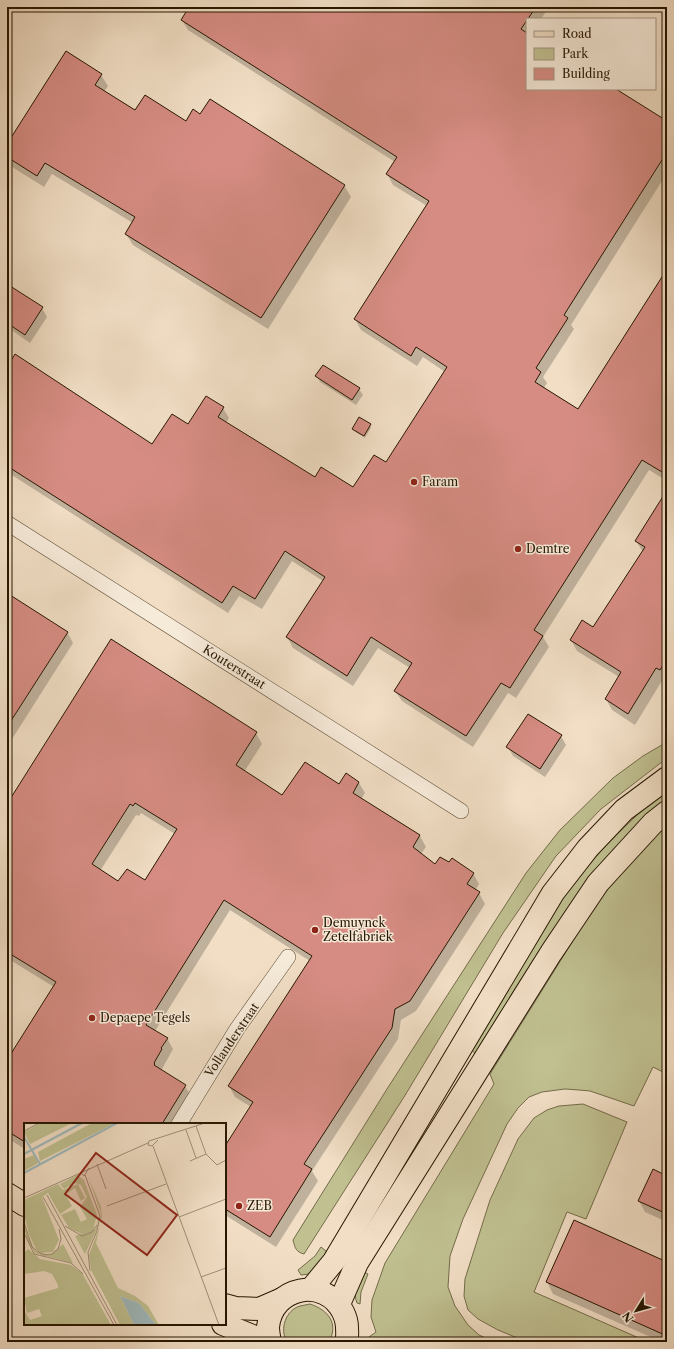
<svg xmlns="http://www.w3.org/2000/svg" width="674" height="1349" viewBox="0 0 674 1349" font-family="'Libre Caslon Text',serif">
	<rect width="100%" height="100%" fill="#f1dec5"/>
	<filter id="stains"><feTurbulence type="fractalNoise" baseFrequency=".005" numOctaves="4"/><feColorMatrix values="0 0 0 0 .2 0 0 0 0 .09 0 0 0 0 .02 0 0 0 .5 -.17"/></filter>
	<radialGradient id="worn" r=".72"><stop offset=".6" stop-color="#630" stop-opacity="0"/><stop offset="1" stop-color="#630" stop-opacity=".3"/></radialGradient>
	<g fill="#c0c091" stroke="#746c49">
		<path d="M 667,742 L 667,758 L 601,809 L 556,856 L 503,933 L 404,1097 L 304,1254 C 296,1252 295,1248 293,1240 L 387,1089 L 526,873 L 560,830 L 613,778 L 643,756 Z"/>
		<polygon points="667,790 667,801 646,818 477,1055 469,1048 563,896 605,846 640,812"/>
		<polygon points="667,826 667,1074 653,1067 634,1106 590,1091 579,1090 565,1089 542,1092 529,1097 518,1108 507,1124 463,1219 450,1256 448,1287 455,1306 468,1325 479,1335 494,1342 372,1342 369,1337 376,1332 371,1317 372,1300 385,1263 494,1084 490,1074 597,902 647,843"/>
		<polygon points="583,1104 627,1122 586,1219 567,1212 534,1292 648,1342 527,1342 498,1330 478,1319 468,1310 464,1296 465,1279 490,1200 518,1139 534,1118 547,1110 559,1106"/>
		<polygon points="321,1247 331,1255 316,1273 301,1275 298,1270 315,1256"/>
		<path d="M 362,1271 L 368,1274 L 361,1292 L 360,1304 L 357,1303 C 352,1292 358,1282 362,1271 Z"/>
		<path d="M 310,1304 C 328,1310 339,1323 329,1342 L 287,1342 C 279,1329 286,1310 300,1306 C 303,1305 307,1305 310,1304 Z"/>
	</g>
	<g fill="#0003" fill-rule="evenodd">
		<polygon points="190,7 549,7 541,19 527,19 527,89 615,89 667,122 667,173 571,325 574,329 543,377 547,383 544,388 579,411 667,286 667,470 662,478 649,470 543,637 549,647 516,698 508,693 473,747 402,701 395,691 410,668 378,648 353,686 293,648 287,637 323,581 292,561 262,609 239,596 228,613 7,472 7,369 152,445 223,408 229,418 226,423 315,479 354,489 386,464 445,372 423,357 417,366 361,330 355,319 427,206 393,185 387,174 395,162 188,30 182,20"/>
		<polygon points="101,75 108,86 104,92 136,112 186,122 344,185 351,197 268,329 133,245 126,234 133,223 52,174 44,187 9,165 7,162 7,146"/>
		<polygon points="7,285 42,308 47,317 30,343 7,327"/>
		<polygon points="317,376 359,389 363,395 356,405 320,382"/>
		<polygon points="370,425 371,428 365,438 354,431 353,429"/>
		<polygon points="667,492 667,680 666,681 663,679 635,725 612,710 606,699 619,677 577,651 571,640 593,629 643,552 636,541"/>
		<polygon points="7,594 67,632 73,643 7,747"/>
		<path d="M 256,733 L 262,744 L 244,772 L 282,796 L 359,783 L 365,793 L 361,799 L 420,836 L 426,847 L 421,854 L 435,865 L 473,873 L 479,884 L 475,891 L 479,893 L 485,904 L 416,1011 L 401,1020 L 398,1039 L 312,1171 L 318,1181 L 276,1247 L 225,1215 L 225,1148 L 251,1107 L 235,1097 L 229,1086 L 310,961 L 230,910 L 155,1031 L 167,1038 L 173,1049 L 161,1071 L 185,1086 L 191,1096 L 176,1124 L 25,1124 L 25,1149 L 7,1138 L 7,1062 L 54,987 L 7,958 L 7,806 ZM 141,813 L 175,834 L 145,881 L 118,882 L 100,871 L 136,815 L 139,816 Z"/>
		<polygon points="561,736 566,745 545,777 513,756 508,747"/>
		<polygon points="667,1177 667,1222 645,1212 639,1201"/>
		<polygon points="667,1263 667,1342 662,1342 553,1294 547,1282"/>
	</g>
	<g fill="#d68c83" stroke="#271701" fill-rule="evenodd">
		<polygon points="189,7 536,7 521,29 527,33 527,89 616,89 667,121 667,152 564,315 568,318 536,368 541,372 535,382 578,409 667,269 667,475 642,460 534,630 543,636 510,688 501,683 466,736 394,691 412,663 371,637 347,676 286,637 325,577 285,551 255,599 233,586 222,603 7,466 7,367 15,354 152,444 172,414 188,424 206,396 224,407 218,417 315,477 321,467 353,487 374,455 386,462 447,367 416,347 411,356 354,319 429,201 386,174 397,157 181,20"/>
		<polygon points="66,51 102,74 95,85 135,110 145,95 186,121 193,109 200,114 210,99 345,185 261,318 125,234 135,217 45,163 37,176 7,157 7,144"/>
		<polygon points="7,284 43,307 25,335 7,323"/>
		<polygon points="323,365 360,388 352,400 315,376"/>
		<polygon points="359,417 371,424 364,436 352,429"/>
		<polygon points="667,490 667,659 660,670 656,668 628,714 605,699 621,672 570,640 582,620 593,627 645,547 635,541"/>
		<polygon points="7,593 68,632 7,727"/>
		<path d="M 111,639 L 257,732 L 236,765 L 282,795 L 305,762 L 339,784 L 346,773 L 359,782 L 353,793 L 420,835 L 413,847 L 435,864 L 440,857 L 449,862 L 452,858 L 474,873 L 467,884 L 480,892 L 410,1001 L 395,1009 L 392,1028 L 304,1164 L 312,1169 L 270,1237 L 225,1209 L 225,1146 L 253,1102 L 228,1086 L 312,956 L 224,900 L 146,1025 L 168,1038 L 161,1048 L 162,1049 L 154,1063 L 155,1064 L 154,1065 L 186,1085 L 162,1124 L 25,1124 L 25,1142 L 7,1131 L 7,1060 L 56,982 L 7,952 L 7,804 ZM 135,803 L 177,829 L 145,880 L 127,869 L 118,881 L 92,864 L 130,804 L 133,806 Z"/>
		<polygon points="528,714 562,735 540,769 506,747"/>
		<polygon points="653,1169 667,1176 667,1214 638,1201"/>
		<polygon points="574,1220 667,1262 667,1336 546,1282"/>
	</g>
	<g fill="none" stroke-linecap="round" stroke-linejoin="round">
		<defs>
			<g id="street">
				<polyline points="7,523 461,811"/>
				<polyline points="179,1124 237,1029 288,957"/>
			</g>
			<g id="primary">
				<polyline points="7,1194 25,1205"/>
				<polyline points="225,1305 236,1308 259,1309 282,1299"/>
				<polyline points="223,1324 267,1342"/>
				<path d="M 270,1342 C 269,1337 268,1332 268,1327 C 272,1286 325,1276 343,1312 C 346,1318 347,1321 347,1327 C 347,1332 348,1337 346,1342"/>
			</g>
			<g id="highway">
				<polyline points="311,1289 334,1261 553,893 588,848 624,810 667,778"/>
				<polyline points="339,1304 357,1263 551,953 598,883 653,823 667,812"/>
			</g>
		</defs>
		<use href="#street" stroke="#5a4932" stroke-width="16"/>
		<use href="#primary" stroke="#271701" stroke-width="24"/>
		<use href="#highway" stroke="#271701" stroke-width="24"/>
		<use href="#street" stroke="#f6ead9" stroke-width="15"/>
		<use href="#primary" stroke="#f1dec5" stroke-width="22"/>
		<use href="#highway" stroke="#f1dec5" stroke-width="22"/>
	</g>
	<g fill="#8f2418" stroke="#f6ead9" stroke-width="1.5">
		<circle cx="414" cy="482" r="4"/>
		<circle cx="518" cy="549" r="4"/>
		<circle cx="315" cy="930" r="4"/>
		<circle cx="92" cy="1018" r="4"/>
		<circle cx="239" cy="1206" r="4"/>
	</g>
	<g text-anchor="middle" stroke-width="3" stroke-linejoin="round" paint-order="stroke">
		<g font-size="12" fill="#271701" stroke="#f6ead9" text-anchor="start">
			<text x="422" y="486">Faram</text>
			<text x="526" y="553">Demtre</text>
			<text x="323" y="927">Demuynck<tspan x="323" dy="14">Zetelfabriek</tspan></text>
			<text x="100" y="1022">Depaepe Tegels</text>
			<text x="247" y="1210">ZEB</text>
		</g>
		<g font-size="12" fill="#271701" stroke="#f6ead9">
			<text transform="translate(234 667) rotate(32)" y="4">Kouterstraat</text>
			<text transform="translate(232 1040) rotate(-56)" y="4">Vollanderstraat</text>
		</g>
	</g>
	<g transform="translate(24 1123)">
		<rect width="202" height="202" fill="#f1dec5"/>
		<path d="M 16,0 L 48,0 L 6,21 L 0,9 ZM 68,0 L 91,0 L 16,38 L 14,29 ZM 10,32 L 14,40 L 0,48 L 0,36 ZM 53,52 L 60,57 L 73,92 L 69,107 L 58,111 L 45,105 L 37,92 L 51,86 L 57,99 L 63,96 L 56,84 L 63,74 L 57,62 L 51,60 L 40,66 L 36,61 ZM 64,53 L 77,84 L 78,93 L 72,120 L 94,165 L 111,173 L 124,183 L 135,202 L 132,202 L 115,180 L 96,173 L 110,202 L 96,202 L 67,147 L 65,132 L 76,103 L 77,91 ZM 34,61 L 39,67 L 54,61 L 61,75 L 57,78 L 51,65 L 41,71 L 48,83 L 36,91 L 24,70 L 18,74 L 35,117 L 29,129 L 17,130 L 12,126 L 5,111 L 0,91 L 0,77 ZM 75,90 L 73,106 L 61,131 L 51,113 L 72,106 ZM 0,102 L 11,128 L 26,132 L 39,121 L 49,140 L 11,130 L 2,115 ZM 4,126 L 16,136 L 47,142 L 58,150 L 87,202 L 0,202 L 0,187 L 6,197 L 18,193 L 15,186 L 3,190 L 0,175 L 34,165 L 34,162 L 28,151 L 20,148 L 0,151 L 0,130 Z" fill="#c0c091"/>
		<path d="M 96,173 L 115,180 L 132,202 L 110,202 Z" fill="#9fbabe"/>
		<path fill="none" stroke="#9fbabe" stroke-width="2" d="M 0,14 L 16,41M 0,31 L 58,0M 0,50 L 93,0"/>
		<path fill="none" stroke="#a08e77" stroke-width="1" d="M 172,3 L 182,31 L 193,42 L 202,37M 162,7 L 172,35M 0,8 L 15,0M 134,17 L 128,23 L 124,22 L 125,18 L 181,0M 129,23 L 195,202M 166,38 L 182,31M 73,41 L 82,66M 56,49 L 60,53 L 65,45M 61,52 L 76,93 L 73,108 L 64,129 L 66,148M 23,72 L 93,202M 19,74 L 90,202M 0,75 L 124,20M 83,83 L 142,61M 155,94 L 202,76M 0,99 L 8,124 L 19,132 L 28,131 L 34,126 L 37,116 L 35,106M 41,103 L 58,113 L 68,109 L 73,102M 1,112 L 10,131 L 47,140 L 59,151M 177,154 L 202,145"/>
		<path fill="#8f2418" fill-opacity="0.15" stroke="#8f2418" stroke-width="2" d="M 72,30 L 153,92 L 123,132 L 41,71 Z"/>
		<rect width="202" height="202" fill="none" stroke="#271701" stroke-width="2"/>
	</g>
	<rect width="674" height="1349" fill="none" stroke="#f1dec5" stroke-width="24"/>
	<rect x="8" y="8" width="658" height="1333" fill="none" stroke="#271701" stroke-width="2"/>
	<rect x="12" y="12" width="650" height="1325" fill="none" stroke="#271701"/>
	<rect x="526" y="18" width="130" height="72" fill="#f6ead9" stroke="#a39683"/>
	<rect x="534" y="31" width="20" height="6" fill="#f1dec5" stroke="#a39683"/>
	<text x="562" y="38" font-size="12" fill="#271701">Road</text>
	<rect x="534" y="48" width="20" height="12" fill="#c0c091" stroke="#a39683"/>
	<text x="562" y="58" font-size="12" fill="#271701">Park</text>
	<rect x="534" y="68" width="20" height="12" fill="#d68c83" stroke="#a39683"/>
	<text x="562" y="78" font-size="12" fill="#271701">Building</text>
	<g transform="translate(636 1311) rotate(233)" stroke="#f6ead9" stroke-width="3" paint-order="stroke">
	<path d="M0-3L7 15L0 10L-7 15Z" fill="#271701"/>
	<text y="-6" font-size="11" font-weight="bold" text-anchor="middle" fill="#271701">N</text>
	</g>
	<rect width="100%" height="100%" filter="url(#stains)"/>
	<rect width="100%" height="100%" fill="url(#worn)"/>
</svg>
